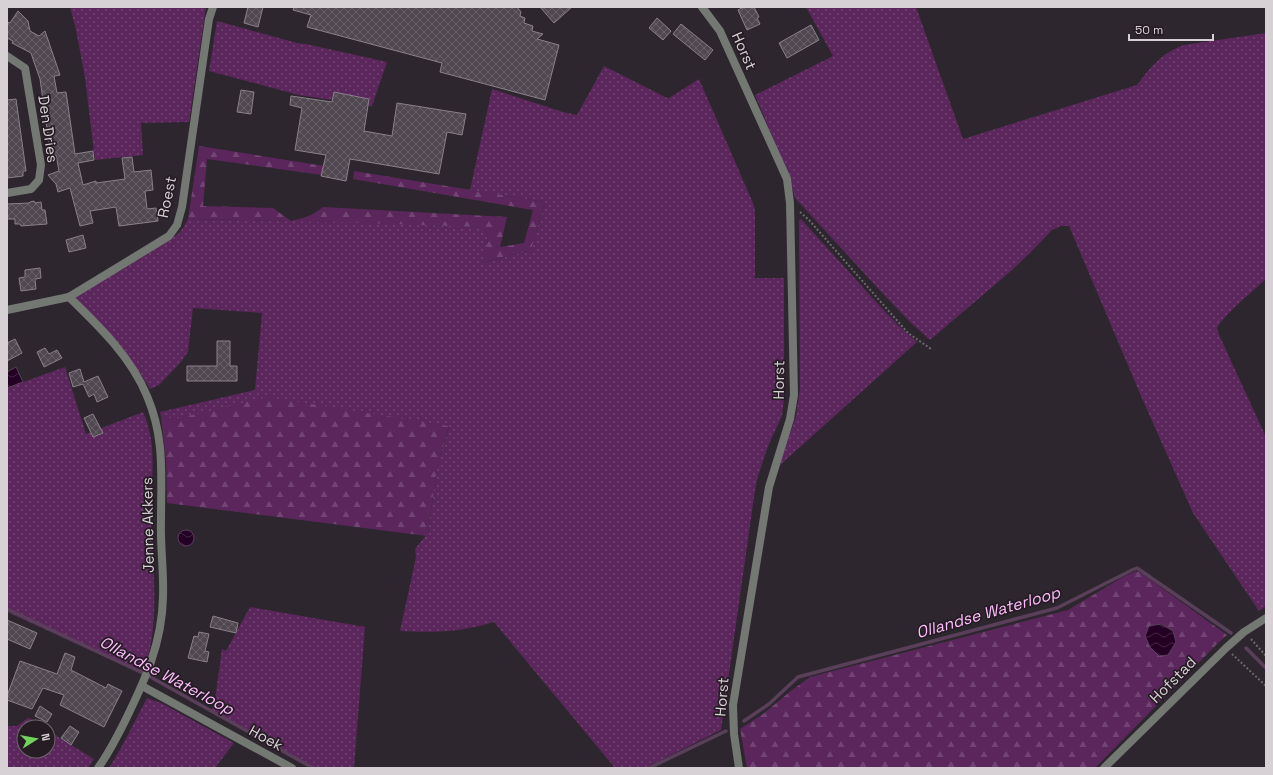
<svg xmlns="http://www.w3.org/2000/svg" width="1273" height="775" viewBox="0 0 1273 775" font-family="'Space Grotesk',sans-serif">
	<defs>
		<pattern id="grass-dots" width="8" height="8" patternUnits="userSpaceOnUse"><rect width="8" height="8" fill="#5b265c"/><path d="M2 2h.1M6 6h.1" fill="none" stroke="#724473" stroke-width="1.8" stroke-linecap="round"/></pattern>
		<pattern id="forest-firs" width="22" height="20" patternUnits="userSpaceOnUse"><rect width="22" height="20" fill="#5b265c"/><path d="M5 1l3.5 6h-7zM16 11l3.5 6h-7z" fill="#724473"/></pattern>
		<pattern id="water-waves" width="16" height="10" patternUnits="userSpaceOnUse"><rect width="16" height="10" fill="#230024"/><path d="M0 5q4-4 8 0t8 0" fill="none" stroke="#422443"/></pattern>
		<pattern id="building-cross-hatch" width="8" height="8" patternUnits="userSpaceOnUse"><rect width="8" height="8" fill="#504750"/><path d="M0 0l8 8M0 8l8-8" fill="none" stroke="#686068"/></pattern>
	</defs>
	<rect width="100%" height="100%" fill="#2e262e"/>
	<g fill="url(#grass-dots)">
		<polygon points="70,7 206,7 189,122 141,123 143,155 95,160 85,78 76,30"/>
		<path d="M 806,7 L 916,7 L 963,139 L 1137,85 C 1150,67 1163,52 1184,45 L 1266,33 L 1266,279 C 1255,289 1223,316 1217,328 L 1220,337 L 1266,437 L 1266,606 L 1259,611 L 1193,513 L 1141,396 L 1069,226 L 1061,226 L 1052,230 L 1032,251 L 1011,271 L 930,340 L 911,323 L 886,297 L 795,198 L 790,179 L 755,95 L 833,56 Z"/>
		<polygon points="217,21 297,43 306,44 387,62 372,106 299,95 209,71"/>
		<path d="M 604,66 L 667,98 L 669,98 L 699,79 L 753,203 L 755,211 L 755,278 L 784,278 L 784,398 L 782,416 L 768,446 L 758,476 L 755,490 L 721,730 L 645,768 L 615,768 L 494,622 C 461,632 434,633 400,631 L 416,557 L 415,549 L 428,533 L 437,467 L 449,427 L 175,419 L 161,417 L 160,412 L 255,390 L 262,313 L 193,308 L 188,352 L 180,363 L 159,385 L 150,389 C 130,356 103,328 77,299 L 76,297 L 178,234 L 183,228 L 188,219 L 359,222 L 478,227 L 485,230 L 488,240 L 484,263 L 531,250 L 545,202 L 470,190 L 492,89 L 563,112 L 577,115 Z"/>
		<polygon points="801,219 878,304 899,326 917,342 780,465 785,442 792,428 796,416 800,389 799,220"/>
		<path d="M 65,367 L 86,434 L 143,412 C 158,445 151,476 151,511 C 151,562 163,626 142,674 L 7,612 L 7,388 Z"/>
		<polygon points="250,607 365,627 354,768 313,768 212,710 215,700 222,649 226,651"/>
		<polygon points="147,698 161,703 234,743 215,768 109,768 122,746"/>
		<polygon points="28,718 42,723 46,727 24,727 24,751 48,751 48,729 61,739 94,759 88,768 7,768 7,726 17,726"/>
	</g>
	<g fill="url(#forest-firs)">
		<path d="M 199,146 L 324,166 L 322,175 L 207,159 L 203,206 L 273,208 L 291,221 C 303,218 313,216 323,207 L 507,217 L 500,247 L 524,243 L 533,210 L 353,179 L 354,171 L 545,202 L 531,250 L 483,263 L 488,240 L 485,230 L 478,227 L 338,222 L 188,219 Z"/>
		<polygon points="268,397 449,426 437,467 428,533 427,536 167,503 166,460 161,417 175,419"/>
		<polygon points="1136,571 1141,573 1227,635 1217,644 1095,768 747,768 740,729 763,714 792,690 810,677 1068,610 1123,577"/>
	</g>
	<g fill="url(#water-waves)" stroke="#593f59">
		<polygon points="16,367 23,382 7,388 7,372"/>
		<circle cx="186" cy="538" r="8"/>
		<polygon points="1161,624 1173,631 1176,642 1168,655 1159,656 1150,647 1145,636 1149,626"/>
	</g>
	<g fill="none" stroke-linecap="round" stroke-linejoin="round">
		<g stroke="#593f59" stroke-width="3.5">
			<polyline points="7,609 147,675 313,768"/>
			<polyline points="1246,648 1266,668"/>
			<polyline points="744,721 769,704 798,677 1057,608 1132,570 1137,568 1231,633"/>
			<polyline points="649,768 726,731"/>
		</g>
	</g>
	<g fill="url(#building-cross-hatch)" stroke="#8a808a">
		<polygon points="248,7 263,7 258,27 244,23"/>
		<polygon points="294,7 517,7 521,12 520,16 525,18 524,23 533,26 532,31 543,34 537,39 559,45 545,100 440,72 442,63 307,27 311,15 293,10"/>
		<polygon points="540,7 572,7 554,23"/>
		<polygon points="744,7 754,7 759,17 757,18 760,24 747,30 738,10"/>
		<polygon points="18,11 28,21 30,31 39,36 45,31 60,75 54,76 57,93 66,92 75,154 93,151 94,160 78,163 83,185 96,181 96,183 125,179 122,158 132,157 134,172 151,170 153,190 145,191 147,209 156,208 158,221 119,226 116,207 90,211 93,223 80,226 70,188 58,192 56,184 48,175 59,171 56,155 51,156 40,79 33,59 31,53 12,43 13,41 7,38 7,22 10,23"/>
		<polygon points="657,18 671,31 663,40 649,28"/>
		<polygon points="681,24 713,50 705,60 673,34"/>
		<polygon points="811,25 819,40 787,58 779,43"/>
		<polygon points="241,90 254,92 251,114 237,112"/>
		<polygon points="334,92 369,99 364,131 392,136 397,103 466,114 462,135 447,132 439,174 350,159 346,181 321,176 326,155 295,150 302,108 290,105 291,96 332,102"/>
		<polygon points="16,99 26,171 23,171 23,176 7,178 7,100"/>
		<polygon points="34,201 35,203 41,202 42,210 45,210 47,224 21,226 20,224 15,224 15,219 7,219 7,204 29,203 30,202"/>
		<polygon points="83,235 86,248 69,252 66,240"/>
		<polygon points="40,268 41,278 35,279 36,289 21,291 19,278 25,277 25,270"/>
		<polygon points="15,339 22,353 7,361 7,343"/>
		<polygon points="217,341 230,341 230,366 237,366 237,381 187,381 187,366 217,366"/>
		<polygon points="45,348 49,354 57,350 62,358 44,367 37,352"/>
		<polygon points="80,369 84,382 98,376 108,397 97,402 94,394 89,397 83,384 73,387 69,373"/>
		<polygon points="93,414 103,433 93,437 84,418"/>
		<polygon points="213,616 238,623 236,633 210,627"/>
		<polygon points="7,620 37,633 30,649 7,639"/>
		<polygon points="199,632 209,634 205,651 209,652 207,662 188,658 194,636 198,637"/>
		<polygon points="65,653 75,657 71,670 106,688 108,684 122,691 104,727 60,705 64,695 43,688 32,709 7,700 7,696 20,661 57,674"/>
		<polygon points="40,706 52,714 47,722 35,716"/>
		<polygon points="70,726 79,732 71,745 61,738"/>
	</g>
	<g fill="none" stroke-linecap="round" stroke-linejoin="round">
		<g stroke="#6d666d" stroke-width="2" stroke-dasharray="2 2" stroke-linecap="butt">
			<polyline points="800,212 809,220 908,333 931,349"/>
			<polyline points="1251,639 1266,656"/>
			<polyline points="1232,654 1266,686"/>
		</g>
		<g stroke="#747873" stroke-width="8">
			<polyline points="702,7 720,31 787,179 790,203 794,395 790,419 769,487 733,705 734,734 739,768"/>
			<polyline points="7,56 25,68 41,165 39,180 31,189 7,193"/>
			<path d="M 69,297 C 99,326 131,357 147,396 C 165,438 161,475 161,519 C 160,545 164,571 163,597 C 162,644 145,680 125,721 C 117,737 109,753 98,768"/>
			<polyline points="7,310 69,297 169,236 177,225 182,207 209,19 213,7"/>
			<polyline points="142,686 292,768"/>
			<polyline points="1104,768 1226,648 1244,632 1266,618"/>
		</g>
	</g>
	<g text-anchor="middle" stroke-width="3.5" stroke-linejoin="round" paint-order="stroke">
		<g font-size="15" fill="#d7d1d6" stroke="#251c24">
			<text transform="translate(744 51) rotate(66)" y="5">Horst</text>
			<text transform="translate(48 129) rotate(82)" y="5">Den Dries</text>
			<text transform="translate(167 197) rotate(-78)" y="5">Roest</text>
			<text transform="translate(779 380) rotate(-89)" y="5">Horst</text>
			<text transform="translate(148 525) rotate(-91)" y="5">Jenne Akkers</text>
			<text transform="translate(1173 680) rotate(-45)" y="5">Hofstad</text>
			<text transform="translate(722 697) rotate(-85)" y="5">Horst</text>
			<text transform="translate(266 738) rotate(29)" y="5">Hoek</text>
		</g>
		<g font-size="16" font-style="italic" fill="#febdfd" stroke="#251c24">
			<text transform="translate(988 612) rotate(-16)" y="6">Ollandse Waterloop</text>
			<text transform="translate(167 675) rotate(28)" y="6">Ollandse Waterloop</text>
		</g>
	</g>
	<rect width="1273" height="775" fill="none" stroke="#d7d1d6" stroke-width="16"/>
	<g transform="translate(36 739) rotate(79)"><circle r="19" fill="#251c24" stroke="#6c646b"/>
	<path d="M0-3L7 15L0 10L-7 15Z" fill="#72d25d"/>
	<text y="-6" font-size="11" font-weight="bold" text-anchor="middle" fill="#d7d1d6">N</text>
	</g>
	<path d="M1129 34v6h84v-6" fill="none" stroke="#d7d1d6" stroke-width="2"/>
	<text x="1135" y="34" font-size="12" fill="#d7d1d6" stroke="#251c24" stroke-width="3" paint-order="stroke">50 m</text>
</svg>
